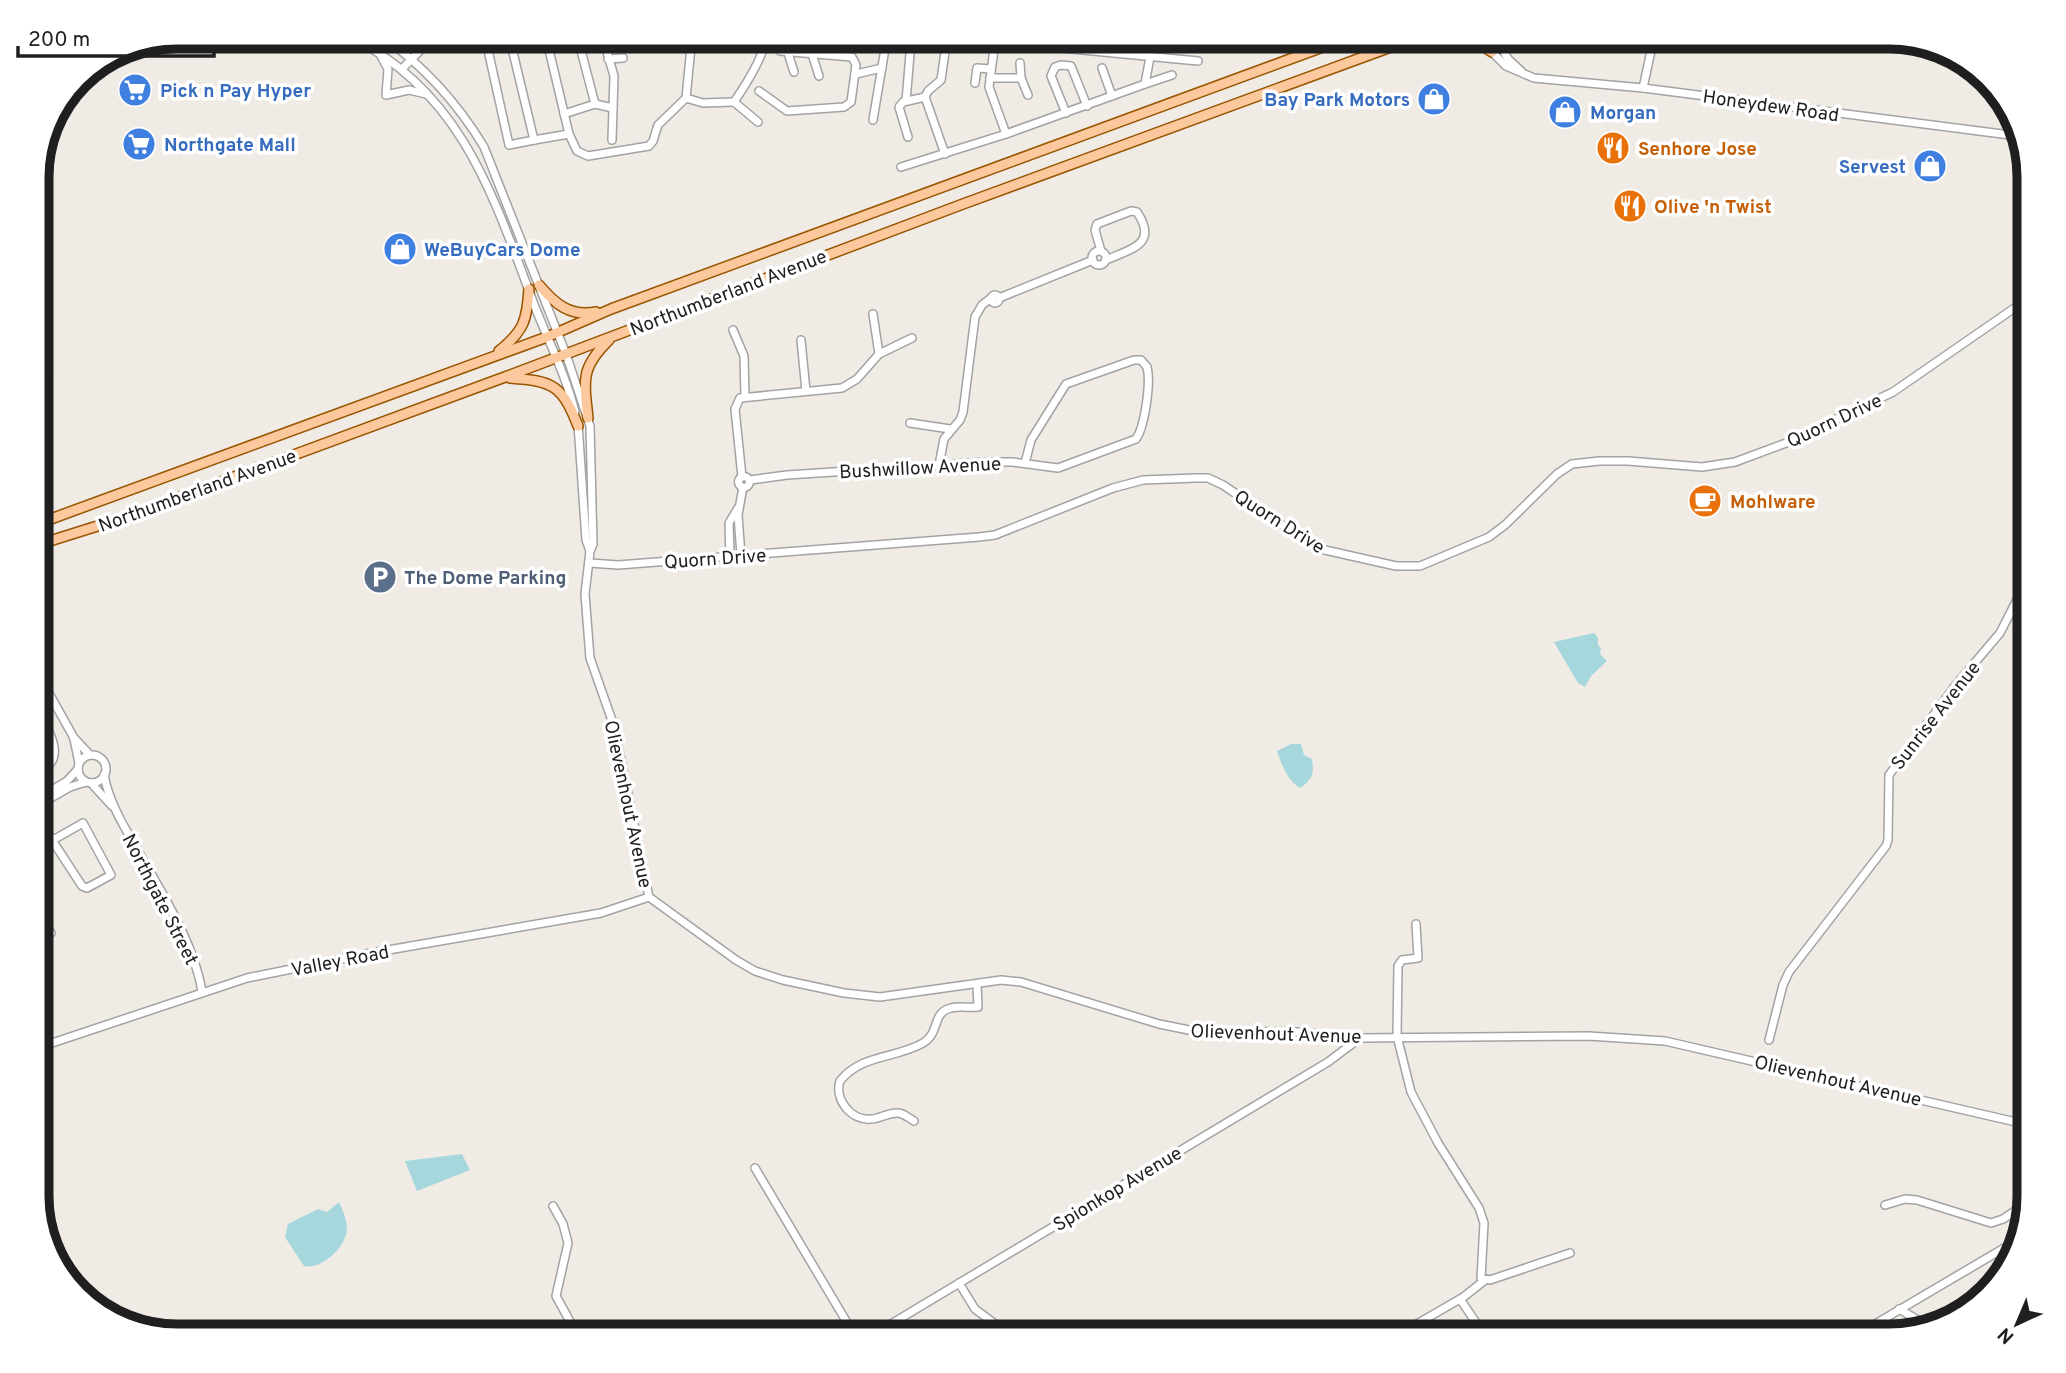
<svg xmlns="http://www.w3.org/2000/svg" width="2066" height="1373" viewBox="0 0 2066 1373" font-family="Overpass,sans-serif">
	<rect width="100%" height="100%" fill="#f0ebe5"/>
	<g fill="#a5d7dd">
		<polygon points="1594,633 1598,638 1598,645 1601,648 1600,654 1607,661 1591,676 1585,687 1578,683 1554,642"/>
		<path d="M 1291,744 L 1301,744 L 1304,755 L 1312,759 C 1314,774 1313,779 1300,788 C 1288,781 1281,764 1277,751 Z"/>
		<polygon points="462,1154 470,1170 417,1191 405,1161"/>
		<path d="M 339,1202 C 343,1211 347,1220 347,1229 C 346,1247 322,1270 304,1266 L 285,1237 L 288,1224 L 318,1209 L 327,1212 Z"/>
	</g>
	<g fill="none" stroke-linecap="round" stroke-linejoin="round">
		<defs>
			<g id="minor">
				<path d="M 351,37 C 463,93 494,198 535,307 C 549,342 566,376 575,412"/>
				<path d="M 383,37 C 425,67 457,102 484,147 L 566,354 L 590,426 L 593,544 L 590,551 L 585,594 L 590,658 L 614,726 L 649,897 L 736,960 L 755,971 L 783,980 L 844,993 L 880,997 L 1001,980 L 1021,982 L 1159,1024 L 1194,1031 L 1298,1032 L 1361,1038 L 1589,1036 L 1665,1041 L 2029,1125"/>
				<polyline points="546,37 569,134 577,151 588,156 649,146 653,141 658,125 686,98 692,37"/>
				<polyline points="946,37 1198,61"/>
				<polyline points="1486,37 1492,52 1506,66 1534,78 1643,88 2018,136"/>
				<polyline points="1496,37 1508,59 1521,71"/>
				<polyline points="604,42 614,76 613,108"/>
				<polyline points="995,42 989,87 1006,134 1145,84 1150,57"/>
				<polyline points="511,44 534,140 569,134"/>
				<polyline points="488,50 509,145 534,140"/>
				<polyline points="788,53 794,72"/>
				<polyline points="812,54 819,76"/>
				<polyline points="381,56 388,69 386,95 409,90 426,94"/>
				<polyline points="608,59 623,58"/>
				<polyline points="1020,63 1021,78"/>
				<polyline points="1102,68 1112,96"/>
				<polyline points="402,69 433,37"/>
				<polyline points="856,74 882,68"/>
				<polyline points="990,78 1021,78 1028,95"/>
				<polyline points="975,83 977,68 991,69"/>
				<polyline points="1145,84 1172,75"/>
				<polyline points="1643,88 1654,37"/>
				<polyline points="759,91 787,111 844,107 851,102 856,65 852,57 780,51"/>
				<polyline points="686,98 703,103 734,102"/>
				<polyline points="906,101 910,54"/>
				<path d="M 734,102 C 745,86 764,56 766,37"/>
				<polyline points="734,102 758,122"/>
				<polyline points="595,104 613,108 612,140"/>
				<polyline points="1066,113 1051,76 1055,67 1061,65 1071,66 1087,106"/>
				<polyline points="564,114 595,104 578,39"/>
				<polyline points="873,120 887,37"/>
				<polyline points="908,137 899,107 903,102 925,97"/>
				<polyline points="945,154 925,97 928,91 941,80 945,52"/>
				<polyline points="901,167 1006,134"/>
				<path d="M 1101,251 L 1095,230 L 1097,224 L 1131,211 L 1137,212 C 1159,245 1130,249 1106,260"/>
				<circle cx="1099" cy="258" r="7"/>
				<circle cx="995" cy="299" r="4"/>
				<polyline points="999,298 1093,260"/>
				<polyline points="873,314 879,354"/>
				<polyline points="733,330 744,356 745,396"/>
				<polyline points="801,340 806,391"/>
				<polyline points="910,423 950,429"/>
				<polyline points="578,424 586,540 590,551"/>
				<polyline points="939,465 944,439 960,420 963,412 975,317 982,305 991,298"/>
				<circle cx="744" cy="482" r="5.5"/>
				<polyline points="742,477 735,409 740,398 842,388 857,379 879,354 912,338"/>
				<path d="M 750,480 L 787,475 L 987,462 L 1012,462 L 1058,468 L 1136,439 C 1145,426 1151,382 1147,367 L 1141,360 L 1134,360 L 1066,384 L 1031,440 L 1025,463"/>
				<polyline points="741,555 738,515 743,487"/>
				<polyline points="730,556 729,523 738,508"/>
				<polyline points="590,563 618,565 979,537 995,535 1113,488 1143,480 1196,478 1208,478 1223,485 1316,548 1396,566 1420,566 1489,537 1505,525 1557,474 1572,464 1599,461 1628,461 1702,467 1735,462 1786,443 1893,392 2029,298"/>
				<polyline points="37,658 43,677"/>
				<polyline points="37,672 74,738 90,755"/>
				<path d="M 37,710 C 44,722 59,745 53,759 C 50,766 42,771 37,776"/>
				<polyline points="74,739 79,763"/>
				<circle cx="92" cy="769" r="14"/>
				<path d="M 104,775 C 109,802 123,825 137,849 C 162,894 193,940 202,991"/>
				<polyline points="91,783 112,806"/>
				<polyline points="37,799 67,781 78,769"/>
				<polyline points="37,806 70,787 86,782"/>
				<polyline points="37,817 82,886 87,888 111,875 83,823 53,840"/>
				<polyline points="37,847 52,838"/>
				<polyline points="37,910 51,933 37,939"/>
				<polyline points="1416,924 1418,958 1402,960 1398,966 1397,1036 1411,1092 1438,1143 1479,1208 1484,1223 1481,1278 1490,1280 1570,1253"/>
				<polyline points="1769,1040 1783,985 1789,972 1886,846 1888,840 1889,775 1955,686 2000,633 2029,576"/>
				<polyline points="37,1048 247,978 371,953 601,913 649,897"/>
				<path d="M 914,1121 C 909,1118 904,1114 899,1113 C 888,1112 880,1119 871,1119 C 851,1121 834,1099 840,1081 C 861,1054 895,1059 923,1043 C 941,1032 931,1013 951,1008 C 960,1006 970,1008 978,1007 L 977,984"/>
				<polyline points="755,1168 855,1336"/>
				<polyline points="1885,1205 1905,1199 1917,1200 1991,1223 2003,1219 2027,1203"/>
				<polyline points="553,1206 563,1224 568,1243 556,1296 578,1336"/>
				<polyline points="959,1283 975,1309 1011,1336"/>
				<polyline points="1461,1299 1485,1280"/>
				<polyline points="1899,1309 1930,1327"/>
				<polyline points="871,1336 1328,1062 1360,1038"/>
				<polyline points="1396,1336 1460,1299 1485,1336"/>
				<polyline points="1855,1336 2016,1241"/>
			</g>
			<g id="major">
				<polyline points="1469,37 1492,52"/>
				<polyline points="1500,37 1501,48"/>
				<path d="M 539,285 C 555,304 570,317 596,312"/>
				<path d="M 499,351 C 524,331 527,320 529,289"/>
				<path d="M 510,378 C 553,381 562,385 578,426"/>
				<path d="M 588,418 C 584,381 580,368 609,340"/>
				<polyline points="37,524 547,337 611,309 1350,37"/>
				<polyline points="37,545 123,518 505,377 963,204 1418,37"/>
			</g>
		</defs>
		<use href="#minor" stroke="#a3a3a3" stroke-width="10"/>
		<use href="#major" stroke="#950" stroke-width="12"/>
		<use href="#minor" stroke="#fff" stroke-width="7"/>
		<use href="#major" stroke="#fcc89d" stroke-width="9"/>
	</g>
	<defs>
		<symbol id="supermarket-disc" viewBox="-11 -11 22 22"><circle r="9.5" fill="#3f7fe0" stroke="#fff"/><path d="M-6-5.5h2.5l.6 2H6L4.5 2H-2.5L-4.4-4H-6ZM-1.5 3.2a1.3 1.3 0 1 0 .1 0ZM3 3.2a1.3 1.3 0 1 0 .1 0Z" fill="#fff"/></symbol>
		<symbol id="shop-disc" viewBox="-11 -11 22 22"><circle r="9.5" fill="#3f7fe0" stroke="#fff"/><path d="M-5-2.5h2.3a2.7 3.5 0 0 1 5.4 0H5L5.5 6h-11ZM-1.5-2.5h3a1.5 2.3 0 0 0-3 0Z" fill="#fff"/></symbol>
		<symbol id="restaurant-disc" viewBox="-11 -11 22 22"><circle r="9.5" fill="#e8710a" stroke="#fff"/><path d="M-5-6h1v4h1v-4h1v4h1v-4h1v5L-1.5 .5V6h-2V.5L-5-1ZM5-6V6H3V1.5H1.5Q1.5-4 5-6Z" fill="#fff"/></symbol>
		<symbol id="cafe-disc" viewBox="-11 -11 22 22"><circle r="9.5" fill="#e8710a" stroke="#fff"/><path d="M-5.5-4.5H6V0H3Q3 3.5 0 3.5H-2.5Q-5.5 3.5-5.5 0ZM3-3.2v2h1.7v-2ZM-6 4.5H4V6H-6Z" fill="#fff"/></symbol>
		<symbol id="parking-disc" viewBox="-11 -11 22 22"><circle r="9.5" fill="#5c6f8a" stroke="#fff"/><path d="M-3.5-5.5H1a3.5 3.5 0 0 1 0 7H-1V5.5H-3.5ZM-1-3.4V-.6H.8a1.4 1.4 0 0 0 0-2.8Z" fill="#fff"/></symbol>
	</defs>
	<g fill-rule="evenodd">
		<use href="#supermarket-disc" x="116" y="71" width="38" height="38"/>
		<use href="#shop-disc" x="1415" y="80" width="38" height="38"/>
		<use href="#shop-disc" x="1546" y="93" width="38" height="38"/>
		<use href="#supermarket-disc" x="120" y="125" width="38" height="38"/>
		<use href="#restaurant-disc" x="1594" y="129" width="38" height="38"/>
		<use href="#shop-disc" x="1911" y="147" width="38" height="38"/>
		<use href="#restaurant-disc" x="1611" y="187" width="38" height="38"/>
		<use href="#shop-disc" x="381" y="230" width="38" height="38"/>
		<use href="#cafe-disc" x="1686" y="482" width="38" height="38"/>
		<use href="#parking-disc" x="361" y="558" width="38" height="38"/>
	</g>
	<g text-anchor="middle" stroke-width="7" stroke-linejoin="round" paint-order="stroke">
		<g font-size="19" font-weight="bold" fill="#366cbe" stroke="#fff" text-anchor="start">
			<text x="160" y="97">Pick n Pay Hyper</text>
			<text x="1410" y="106" text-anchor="end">Bay Park Motors</text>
			<text x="1590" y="119">Morgan</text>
			<text x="164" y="151">Northgate Mall</text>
			<text x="1906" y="173" text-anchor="end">Servest</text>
			<text x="424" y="256">WeBuyCars Dome</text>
		</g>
		<g font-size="19" fill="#1f1f1f" stroke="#fff">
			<text transform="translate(1771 105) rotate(8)" y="7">Honeydew Road</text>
			<text transform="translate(728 292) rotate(-21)" y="7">Northumberland Avenue</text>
			<text transform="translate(1834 420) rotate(-25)" y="7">Quorn Drive</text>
			<text transform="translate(920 467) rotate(-3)" y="7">Bushwillow Avenue</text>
			<text transform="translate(197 490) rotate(-20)" y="7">Northumberland Avenue</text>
			<text transform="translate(1280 521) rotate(32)" y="7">Quorn Drive</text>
			<text transform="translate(715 558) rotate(-4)" y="7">Quorn Drive</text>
			<text transform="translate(1935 715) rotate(-52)" y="7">Sunrise Avenue</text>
			<text transform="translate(629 804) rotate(78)" y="7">Olievenhout Avenue</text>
			<text transform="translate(161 899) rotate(63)" y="7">Northgate Street</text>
			<text transform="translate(340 960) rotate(-11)" y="7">Valley Road</text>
			<text transform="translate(1276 1033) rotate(2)" y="7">Olievenhout Avenue</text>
			<text transform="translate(1838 1080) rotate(13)" y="7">Olievenhout Avenue</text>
			<text transform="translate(1117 1188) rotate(-31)" y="7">Spionkop Avenue</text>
		</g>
		<g font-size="19" font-weight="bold" fill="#c56008" stroke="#fff" text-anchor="start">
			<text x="1638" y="155">Senhore Jose</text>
			<text x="1654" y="213">Olive 'n Twist</text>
			<text x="1730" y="508">Mohlware</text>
		</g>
		<g font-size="19" font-weight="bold" fill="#4e5e75" stroke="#fff" text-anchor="start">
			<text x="404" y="584">The Dome Parking</text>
		</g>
	</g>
	<path d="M0 0H2066V1373H0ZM177 49H1889A128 128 0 0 1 2017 177V1196A128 128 0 0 1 1889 1324H177A128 128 0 0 1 49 1196V177A128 128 0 0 1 177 49Z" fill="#fff" fill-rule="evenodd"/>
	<path fill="none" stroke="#1f1f1f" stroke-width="9" d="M177 49H1889A128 128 0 0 1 2017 177V1196A128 128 0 0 1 1889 1324H177A128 128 0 0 1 49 1196V177A128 128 0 0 1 177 49Z"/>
	<g transform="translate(2017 1324) rotate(224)" stroke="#ffffff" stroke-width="5" paint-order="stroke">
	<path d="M0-5L12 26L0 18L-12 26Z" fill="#1f1f1f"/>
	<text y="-10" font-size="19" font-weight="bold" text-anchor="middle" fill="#1f1f1f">N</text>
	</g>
	<path d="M18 46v10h196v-10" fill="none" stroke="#1f1f1f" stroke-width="3.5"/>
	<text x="28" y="46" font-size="21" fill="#1f1f1f" stroke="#ffffff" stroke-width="5" paint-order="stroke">200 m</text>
</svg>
